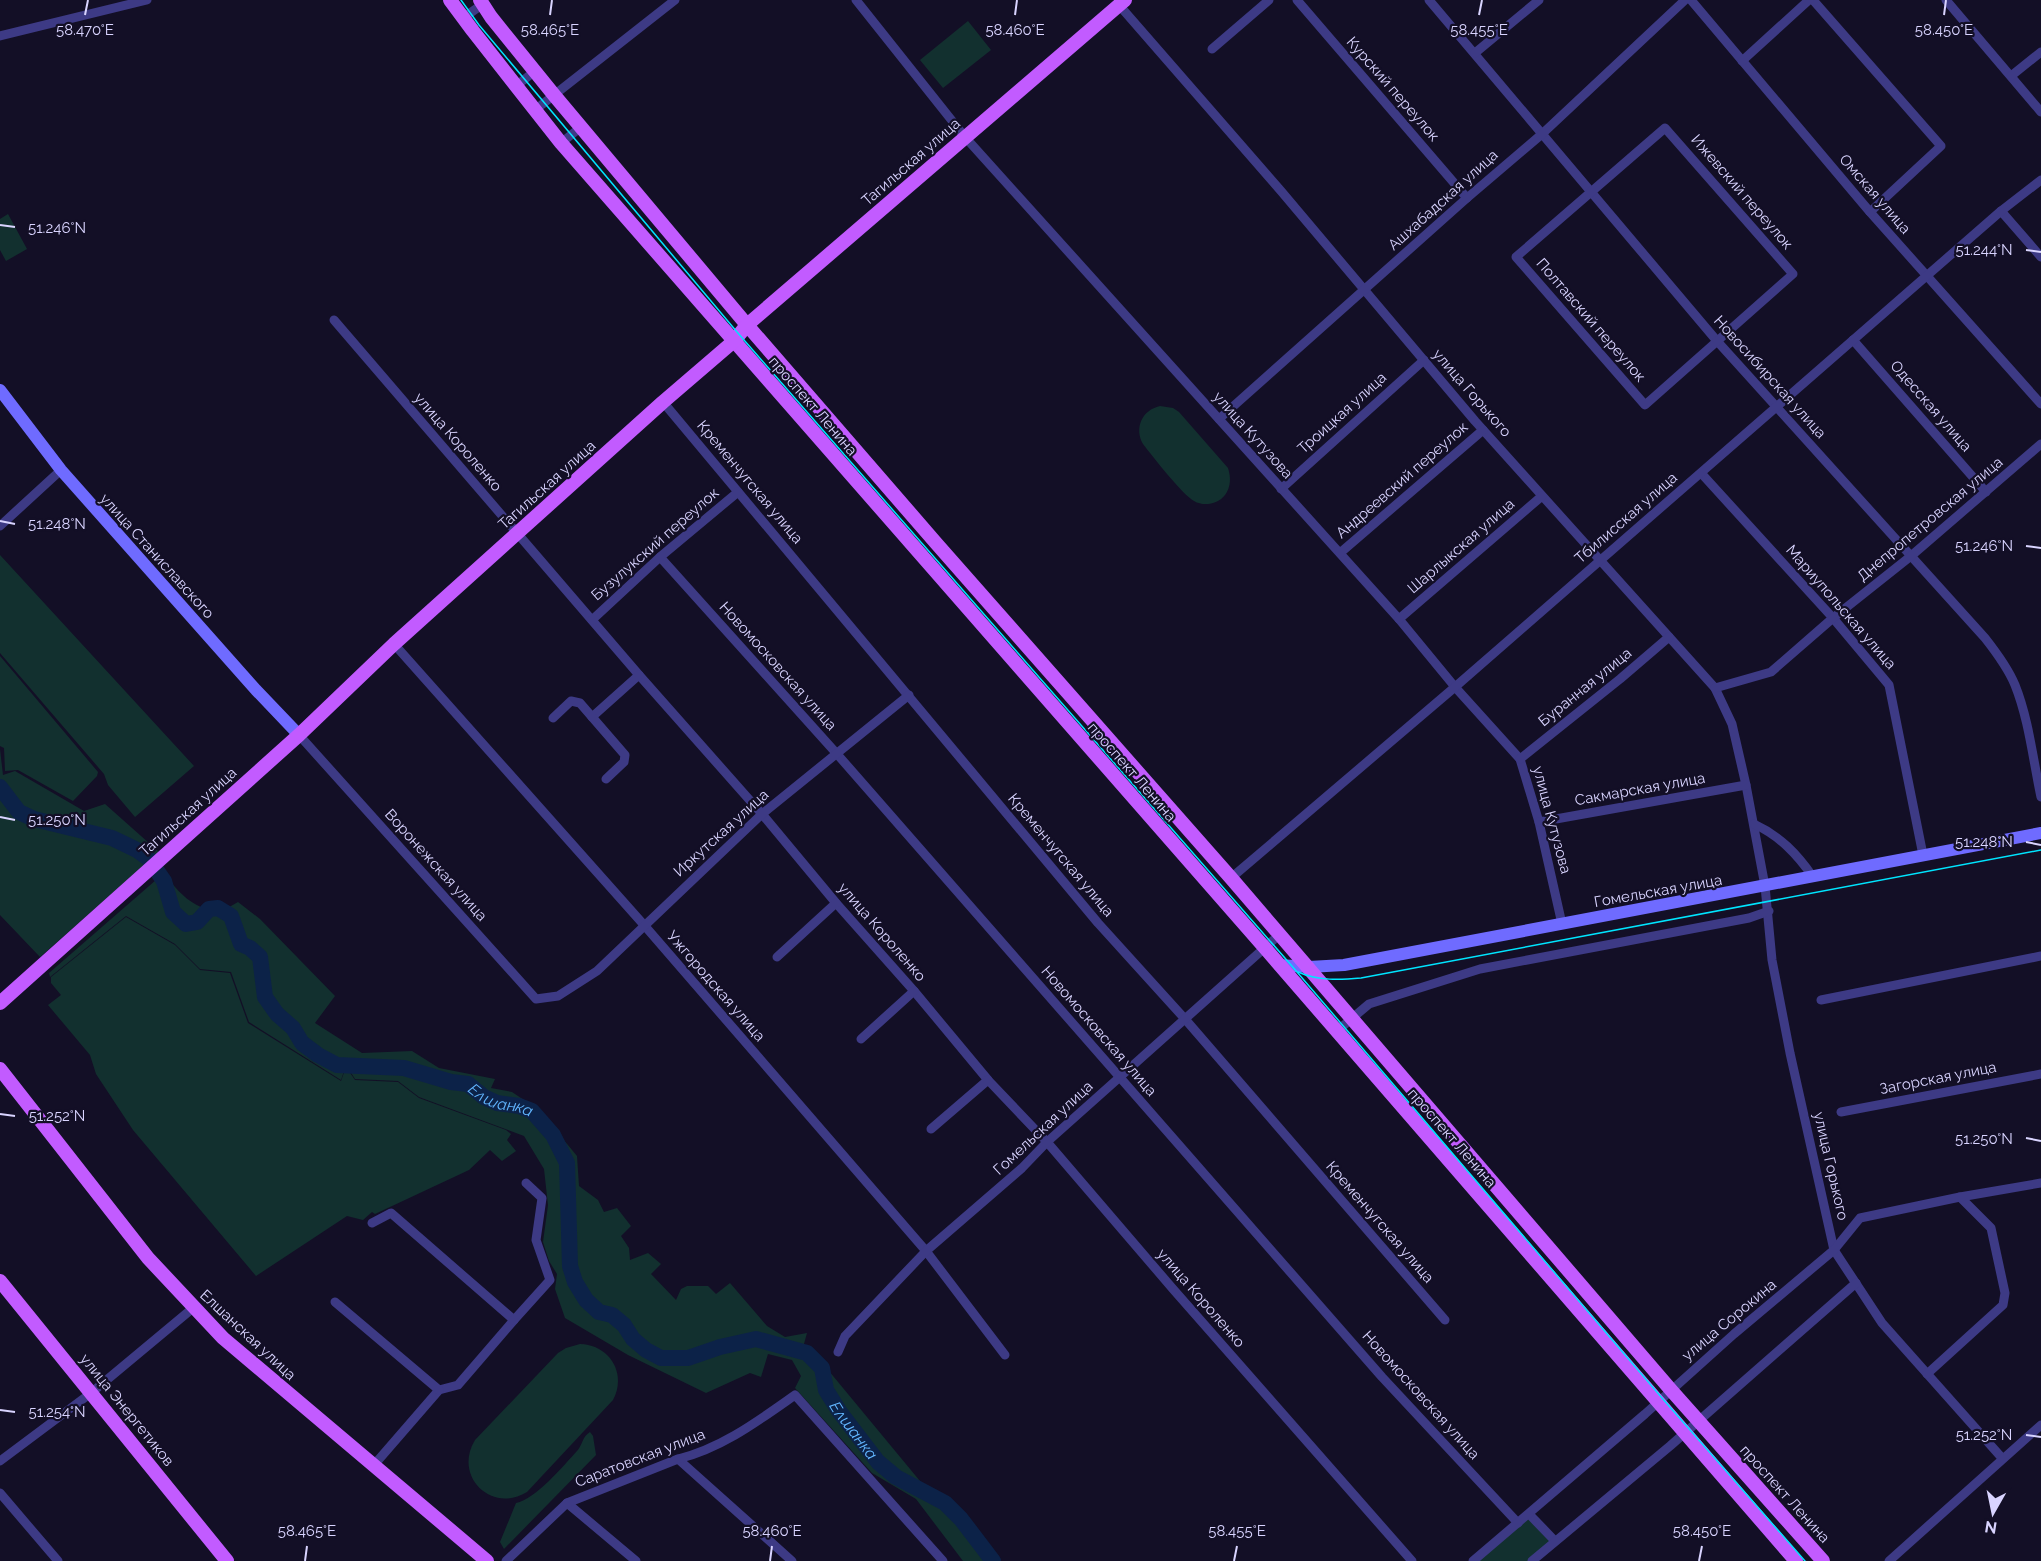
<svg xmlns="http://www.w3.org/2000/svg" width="2041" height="1561" viewBox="0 0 2041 1561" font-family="Raleway,sans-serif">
	<rect width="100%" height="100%" fill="#130f26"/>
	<g fill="#12302f">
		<polygon points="968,21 991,50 943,88 920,60"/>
		<polygon points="8,214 27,249 6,261 0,250 0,219"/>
		<path d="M 1160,406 L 1173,408 L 1179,412 L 1228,468 C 1231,477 1231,487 1225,495 C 1218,504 1204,507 1194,501 C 1183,495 1153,457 1143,444 C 1134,428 1142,410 1160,406 Z"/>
		<polygon points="0,555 194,766 135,817 108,785 104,774 0,653"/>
		<polygon points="0,656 98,772 97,776 73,801 18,770 5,771 4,748 0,746"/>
		<polygon points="0,749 3,775 15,771 84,811 105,804 159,852 40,957 0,915"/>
		<path d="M 164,873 C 182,897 189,903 217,914 L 238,902 L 260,919 L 335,996 L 315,1023 L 362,1053 L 412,1051 L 439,1068 L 495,1079 L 491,1088 L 512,1092 L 539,1110 L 577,1156 L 579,1186 L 598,1200 L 604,1212 L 617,1208 L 631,1226 L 621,1236 L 629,1248 L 630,1260 L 648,1253 L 661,1264 L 651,1274 L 676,1300 L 681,1289 L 687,1286 L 708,1286 L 716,1294 L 730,1283 L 767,1326 L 785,1337 L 807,1333 L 802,1351 L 809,1359 L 819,1359 L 939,1504 L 987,1546 L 997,1561 L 963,1561 L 916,1499 L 872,1473 L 795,1388 L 801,1376 L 792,1360 L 768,1354 L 761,1377 L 750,1373 L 706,1393 L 628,1355 L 565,1318 L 555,1289 L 557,1274 L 549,1261 L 543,1242 L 548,1205 L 544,1169 L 524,1136 L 419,1097 L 398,1081 L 355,1079 L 346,1065 L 341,1080 L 249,1022 L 231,972 L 200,969 L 175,944 L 126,916 L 50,977 L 49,973 Z"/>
		<polygon points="126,917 175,945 200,970 230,973 248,1023 341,1081 346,1067 355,1080 398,1082 419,1098 506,1130 511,1134 507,1140 516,1151 502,1161 490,1150 469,1170 375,1214 372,1212 363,1220 347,1216 256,1276 133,1130 96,1074 90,1055 48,1005 61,995 51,983 51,977"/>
		<path d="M 580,1344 C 610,1345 627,1374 613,1400 L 527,1492 C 491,1514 453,1476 475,1440 L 558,1353 L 566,1348 Z"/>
		<path d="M 590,1432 L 593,1436 L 596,1455 L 504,1549 L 500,1542 L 516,1503 C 536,1499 563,1466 577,1451 C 583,1444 582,1437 590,1432 Z"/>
		<polygon points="1529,1514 1555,1541 1532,1561 1473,1561"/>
	</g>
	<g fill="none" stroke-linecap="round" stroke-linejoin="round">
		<path stroke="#0c2248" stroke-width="16" id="s1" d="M 0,787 L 19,812 L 34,819 L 112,838 L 137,850 L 148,858 L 164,881 L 173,912 L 186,924 L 197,922 L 209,909 L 218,908 L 231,916 L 241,944 L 250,948 L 260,957 L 265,997 L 277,1014 L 293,1028 L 302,1043 L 318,1055 L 337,1065 L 404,1068 L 451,1082 L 468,1084 L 484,1097 L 497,1103 L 519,1106 L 532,1111 L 553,1135 L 567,1163 L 570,1266 L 575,1282 L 586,1300 L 599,1312 L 612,1315 L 624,1325 L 633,1339 L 646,1350 L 661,1358 L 688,1358 L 720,1347 L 756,1339 L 807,1353 L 822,1368 L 826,1390 L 839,1411 L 878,1462 L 896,1477 L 945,1503 L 961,1519 L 993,1561"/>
		<g stroke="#3d3a85" stroke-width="9">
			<polyline points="856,0 965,137 1399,619 1455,687 1520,759 1539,822 1562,924"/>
			<polyline points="1297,0 1467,198"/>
			<path d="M 1429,0 L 1717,341 L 1985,638 C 1996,652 2008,668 2015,685 C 2029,720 2033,760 2041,797"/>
			<polyline points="1691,0 1870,212 2041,404"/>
			<polyline points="1813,0 1941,146 1870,212"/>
			<polyline points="1946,0 2041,112"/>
			<polyline points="1119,5 1281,191 1475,421 1715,688 1732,724 1746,785 1765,886 1772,960 1790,1053 1834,1250 1882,1323 2002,1458"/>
			<polyline points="463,18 483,4"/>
			<polyline points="0,36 147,0"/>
			<polyline points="1212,49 1269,0"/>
			<polyline points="1475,53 1539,0"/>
			<polyline points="1742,61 1809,0"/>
			<polyline points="2011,76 2041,52"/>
			<polyline points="516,86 535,71"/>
			<polyline points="535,110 675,0"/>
			<polygon points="1665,128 1793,274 1645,405 1516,257"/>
			<polyline points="561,143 581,127"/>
			<polyline points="2001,211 2041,257"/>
			<polyline points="334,320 639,675 762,814 836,903 914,991 988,1080 1047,1142 1173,1289 1412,1561"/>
			<polyline points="1853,340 1986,492"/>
			<polyline points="663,402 1098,923 1185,1019 1445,1320"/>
			<polyline points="1219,419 1467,198 1542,134 1685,0"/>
			<polyline points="1701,473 1833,618 1889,685 1923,855"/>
			<polyline points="1281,489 1424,360"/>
			<polyline points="0,526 61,470"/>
			<polyline points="1340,553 1483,430"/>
			<polyline points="660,557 837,754 1382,1377 1518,1523"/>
			<polyline points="1399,619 1542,496"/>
			<polyline points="592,620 660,557 738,492"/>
			<polyline points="394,644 644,925 926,1251 1005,1355"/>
			<polyline points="1715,688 1771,672 1833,618 1911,556 2041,444"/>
			<polyline points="592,717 639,675"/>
			<polyline points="553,718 571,701 580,703 625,755 624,762 606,779"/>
			<polyline points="299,735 536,999 558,996 597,971 762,814 909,695"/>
			<polyline points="1520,759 1620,679 1669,637"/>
			<polyline points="1539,822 1746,785"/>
			<path d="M 1754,824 C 1780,836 1797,854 1813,877"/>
			<polyline points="1231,878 1455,687 2001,211 2041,180"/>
			<polyline points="777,957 836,903"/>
			<polyline points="1821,1000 2041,956"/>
			<polyline points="1337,1031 1369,1004 1480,969 1749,918 1769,911"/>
			<polyline points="861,1039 914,991"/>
			<polyline points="1841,1112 2041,1074"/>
			<polyline points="931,1129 988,1080"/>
			<polyline points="372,1223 391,1213 514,1320 458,1385 439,1390 374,1465"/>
			<polyline points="335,1302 439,1390"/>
			<polyline points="514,1320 550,1280 536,1240 542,1198 526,1183"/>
			<polyline points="838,1352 845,1336 926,1251 1022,1168 1047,1142 1279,935"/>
			<polyline points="1927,1374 2003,1305 2005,1293 1991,1228 1960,1197"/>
			<polyline points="678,1459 792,1561"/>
			<polyline points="0,1461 91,1393 193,1308"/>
			<polyline points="0,1493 58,1561"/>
			<polyline points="567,1503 636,1561"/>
			<polyline points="1529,1514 1555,1541"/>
			<path d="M 506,1561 L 567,1503 L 678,1459 C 722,1448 758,1421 795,1395 L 943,1561"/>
			<polyline points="1473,1561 1645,1414 1734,1334 1834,1250 1860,1218 1960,1197 2041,1183"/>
			<polyline points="1532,1561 1670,1446 1856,1283"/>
			<polyline points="1889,1561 2041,1425"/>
		</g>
		<g stroke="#6f6bff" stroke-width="12">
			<polyline points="0,390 61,470 256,690 299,735"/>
			<polyline points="1279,965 1309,967 1344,965 2041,833"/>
		</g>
		<g stroke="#c25bff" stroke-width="14">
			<polyline points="450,0 473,31 561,143 1265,948 1796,1561"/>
			<polyline points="480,0 491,17 554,95 747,325 936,543 1231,878 1671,1390 1823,1561"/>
			<polyline points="0,1003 299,735 394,644 663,402 734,341 747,325 1125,0"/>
			<polyline points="0,1069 148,1258 223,1338 487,1561"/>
			<polyline points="0,1281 227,1561"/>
		</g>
		<g stroke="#00e5ff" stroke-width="1.5">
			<polyline points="461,0 479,25 737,332 1291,965 1662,1398 1805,1561"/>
			<path d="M 1298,972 C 1318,981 1340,980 1361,978 L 2041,850"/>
		</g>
	</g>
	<path fill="none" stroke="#d9d4ff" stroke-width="2" d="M 85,15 L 88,0M 550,15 L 552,0M 1015,15 L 1017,0M 1479,15 L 1482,0M 1944,15 L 1946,0M 0,225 L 15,227M 2026,250 L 2041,252M 0,521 L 15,524M 2026,546 L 2041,548M 0,817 L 15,820M 2026,842 L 2041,845M 0,1114 L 15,1116M 2026,1138 L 2041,1141M 0,1410 L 15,1412M 2026,1435 L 2041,1437M 305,1561 L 307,1546M 770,1561 L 772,1546M 1234,1561 L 1237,1546M 1699,1561 L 1702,1546"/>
	<g text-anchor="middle" stroke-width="4.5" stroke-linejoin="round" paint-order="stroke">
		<g font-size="15" fill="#d9d4ff" stroke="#130f26">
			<text transform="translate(1393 89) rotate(49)" y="5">Курский переулок</text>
			<text transform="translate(911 162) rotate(-41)" y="5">Тагильская улица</text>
			<text transform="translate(1742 192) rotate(49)" y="5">Ижевский переулок</text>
			<text transform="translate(1875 194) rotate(49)" y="5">Омская улица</text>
			<text transform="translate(1443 200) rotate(-42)" y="5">Ашхабадская улица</text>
			<text transform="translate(1591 320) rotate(49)" y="5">Полтавский переулок</text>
			<text transform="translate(1770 377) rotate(48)" y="5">Новосибирская улица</text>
			<text transform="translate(1472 393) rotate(49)" y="5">улица Горького</text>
			<text transform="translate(813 406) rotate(49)" y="5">проспект Ленина</text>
			<text transform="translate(1931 406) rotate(49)" y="5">Одесская улица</text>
			<text transform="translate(1342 413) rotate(-42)" y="5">Троицкая улица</text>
			<text transform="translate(1253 435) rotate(48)" y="5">улица Кутузова</text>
			<text transform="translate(458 442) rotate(49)" y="5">улица Короленко</text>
			<text transform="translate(1402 480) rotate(-41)" y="5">Андреевский переулок</text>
			<text transform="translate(750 482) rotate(50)" y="5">Кременчугская улица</text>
			<text transform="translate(547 485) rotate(-42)" y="5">Тагильская улица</text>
			<text transform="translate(1626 518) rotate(-41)" y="5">Тбилисская улица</text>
			<text transform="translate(1930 519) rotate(-40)" y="5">Днепропетровская улица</text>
			<text transform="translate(655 544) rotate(-41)" y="5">Бузулукский переулок</text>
			<text transform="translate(1461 546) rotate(-41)" y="5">Шарлыкская улица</text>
			<text transform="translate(157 556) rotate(48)" y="5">улица Станиславского</text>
			<text transform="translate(1841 607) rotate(49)" y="5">Мариупольская улица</text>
			<text transform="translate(778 666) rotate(48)" y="5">Новомосковская улица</text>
			<text transform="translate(1585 687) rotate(-39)" y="5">Буранная улица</text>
			<text transform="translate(1132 772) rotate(49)" y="5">проспект Ленина</text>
			<text transform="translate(1640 789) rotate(-10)" y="5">Сакмарская улица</text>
			<text transform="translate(188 812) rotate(-42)" y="5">Тагильская улица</text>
			<text transform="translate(1552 820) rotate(75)" y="5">улица Кутузова</text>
			<text transform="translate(721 833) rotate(-42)" y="5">Иркутская улица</text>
			<text transform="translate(1061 855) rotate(50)" y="5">Кременчугская улица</text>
			<text transform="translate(436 865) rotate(48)" y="5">Воронежская улица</text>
			<text transform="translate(1658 891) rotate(-10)" y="5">Гомельская улица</text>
			<text transform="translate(882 932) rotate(49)" y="5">улица Короленко</text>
			<text transform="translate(716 986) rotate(49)" y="5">Ужгородская улица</text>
			<text transform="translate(1099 1031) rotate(49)" y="5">Новомосковская улица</text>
			<text transform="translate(1938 1078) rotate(-11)" y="5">Загорская улица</text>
			<text transform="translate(1043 1128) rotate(-43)" y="5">Гомельская улица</text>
			<text transform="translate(1452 1138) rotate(49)" y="5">проспект Ленина</text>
			<text transform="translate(1831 1166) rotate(77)" y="5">улица Горького</text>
			<text transform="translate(1380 1222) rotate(49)" y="5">Кременчугская улица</text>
			<text transform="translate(1201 1298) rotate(49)" y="5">улица Короленко</text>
			<text transform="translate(1729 1320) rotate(-40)" y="5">улица Сорокина</text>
			<text transform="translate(248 1335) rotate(43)" y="5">Елшанская улица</text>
			<text transform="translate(1421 1395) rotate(48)" y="5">Новомосковская улица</text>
			<text transform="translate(127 1410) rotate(51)" y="5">улица Энергетиков</text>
			<text transform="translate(640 1458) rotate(-21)" y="5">Саратовская улица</text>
			<text transform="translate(1785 1494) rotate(48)" y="5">проспект Ленина</text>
		</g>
		<g font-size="16" font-style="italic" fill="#62b6ff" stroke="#130f26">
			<text dy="6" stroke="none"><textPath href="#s1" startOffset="666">Елшанка</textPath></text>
			<text dy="6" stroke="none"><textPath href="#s1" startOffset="1244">Елшанка</textPath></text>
		</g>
	</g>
	<g font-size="15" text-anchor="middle" fill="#d9d4ff" stroke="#130f26" stroke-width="4.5" stroke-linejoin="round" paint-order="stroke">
		<text x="85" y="35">58.470°E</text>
		<text x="550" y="35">58.465°E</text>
		<text x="1015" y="35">58.460°E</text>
		<text x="1479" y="35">58.455°E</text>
		<text x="1944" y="35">58.450°E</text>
		<text x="57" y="233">51.246°N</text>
		<text x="1984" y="255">51.244°N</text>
		<text x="57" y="529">51.248°N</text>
		<text x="1984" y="551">51.246°N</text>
		<text x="57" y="825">51.250°N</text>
		<text x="1984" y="847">51.248°N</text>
		<text x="57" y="1121">51.252°N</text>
		<text x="1984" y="1144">51.250°N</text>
		<text x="57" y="1417">51.254°N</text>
		<text x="1984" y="1440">51.252°N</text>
		<text x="307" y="1536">58.465°E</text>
		<text x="772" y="1536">58.460°E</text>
		<text x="1237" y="1536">58.455°E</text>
		<text x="1702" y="1536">58.450°E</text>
	</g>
	<g transform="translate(1993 1513) rotate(189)" stroke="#130f26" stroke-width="4.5" paint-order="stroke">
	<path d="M0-4.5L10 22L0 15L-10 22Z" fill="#d9d4ff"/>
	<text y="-9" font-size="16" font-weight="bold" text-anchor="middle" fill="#d9d4ff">N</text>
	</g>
</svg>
